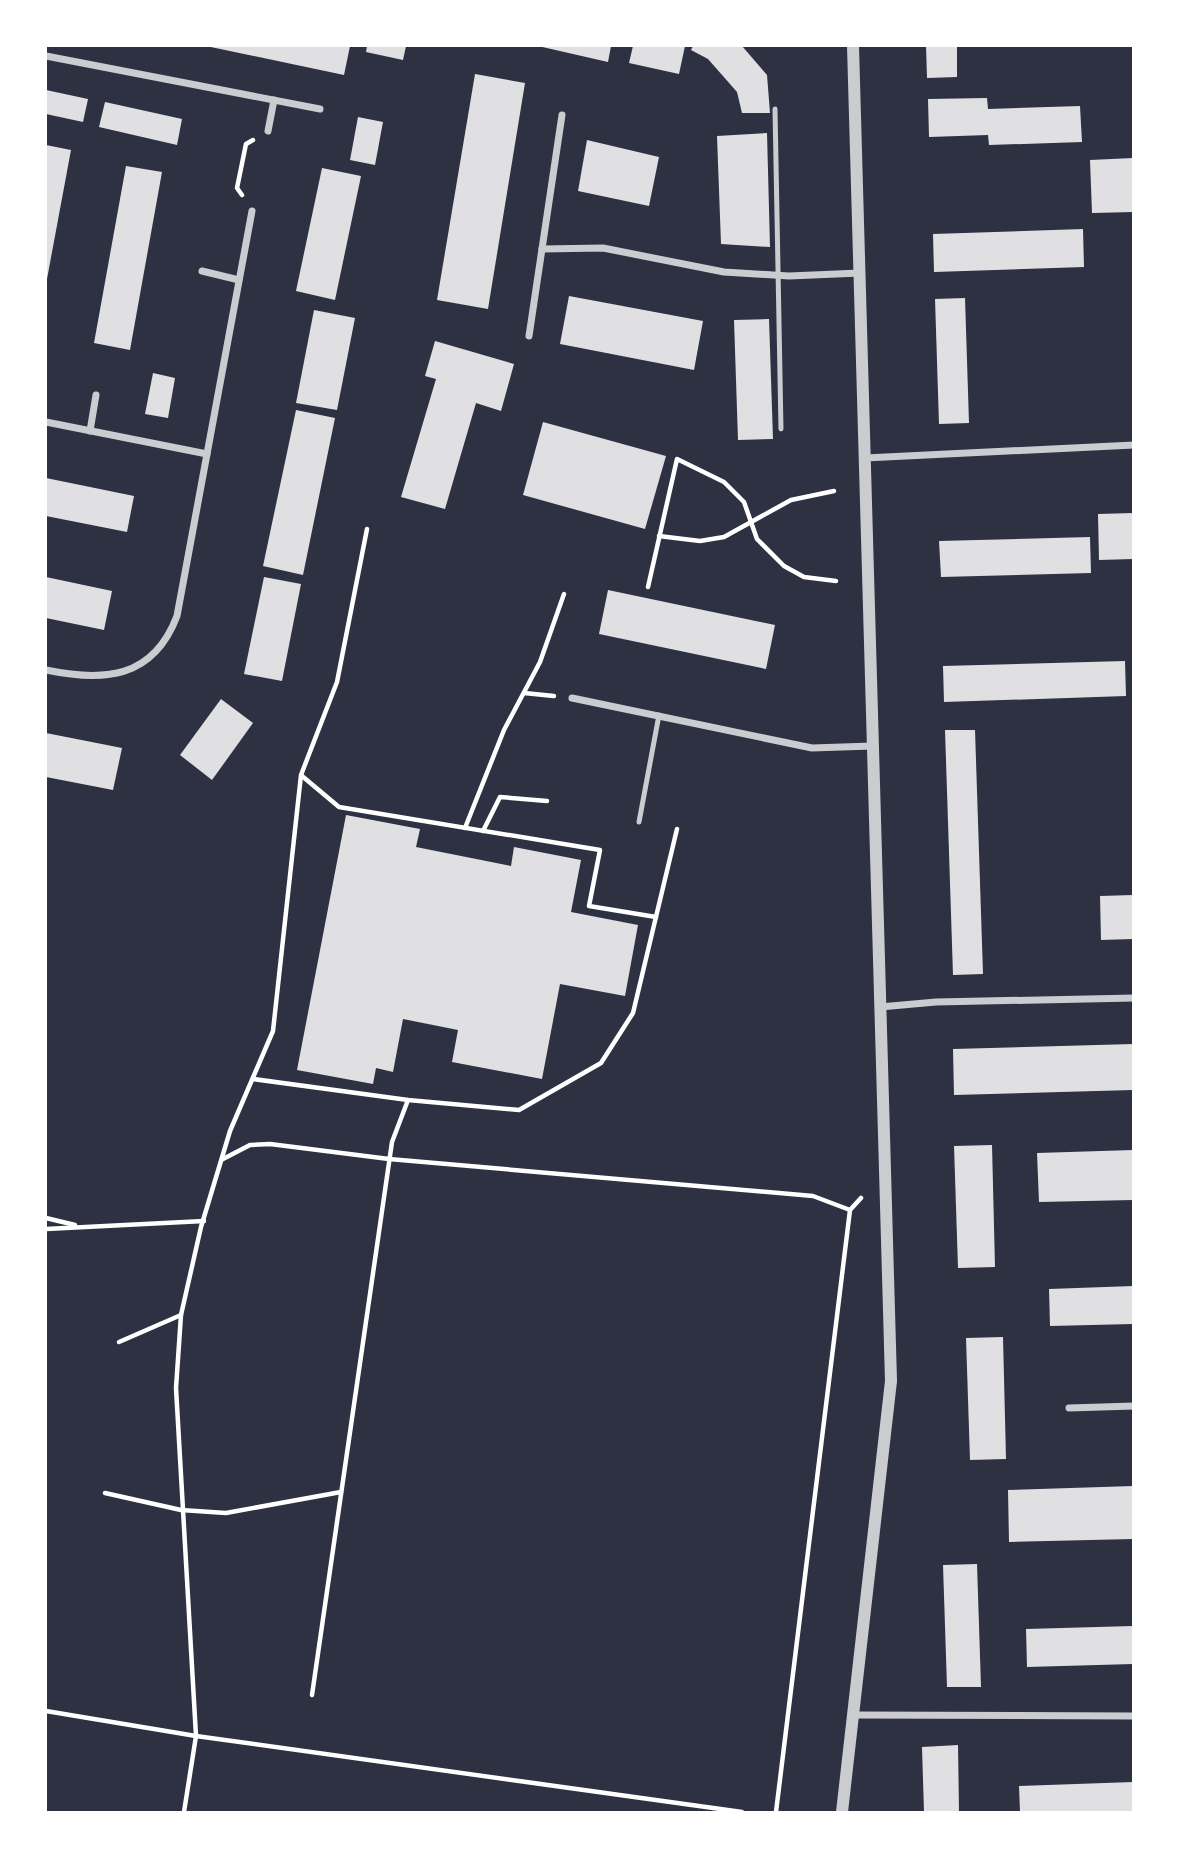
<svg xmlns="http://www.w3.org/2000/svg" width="1179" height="1858" viewBox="0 0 1179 1858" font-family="'PT Sans',sans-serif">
	<rect width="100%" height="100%" fill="#2d3142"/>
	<g fill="#e0e0e3">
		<polygon points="206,46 350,46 344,75"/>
		<polygon points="367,46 406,46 403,60 366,52"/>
		<polygon points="538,46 611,46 608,62"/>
		<polygon points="633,46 685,46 679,74 629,63"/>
		<polygon points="693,46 742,46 767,75 770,113 742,113 737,92 708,59 691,50"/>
		<polygon points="926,46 957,46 957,77 927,78"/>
		<polygon points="475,74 525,83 488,309 437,300"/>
		<polygon points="46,90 88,99 83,122 46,114"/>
		<polygon points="987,98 988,109 1080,106 1082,142 989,145 988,135 929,137 928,99"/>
		<polygon points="105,102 182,119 177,145 99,127"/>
		<polygon points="358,117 383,122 375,165 350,160"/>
		<polygon points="767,133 770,247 721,244 717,136"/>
		<polygon points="587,140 659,157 649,206 578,191"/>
		<polygon points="46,145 71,150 47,279 46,279"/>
		<polygon points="1133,158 1133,212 1092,213 1090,160"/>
		<polygon points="126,166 162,172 130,350 94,343"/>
		<polygon points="322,168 361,176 335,300 296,291"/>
		<polygon points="1083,229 1084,267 934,272 933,234"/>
		<polygon points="569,296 703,321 694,370 560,344"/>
		<polygon points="965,298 969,423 939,424 935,299"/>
		<polygon points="314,310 355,318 337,410 296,403"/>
		<polygon points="769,319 773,439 738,440 734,320"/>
		<polygon points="435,341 514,364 501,411 476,403 445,509 401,497 436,379 425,376"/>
		<polygon points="153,373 175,378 168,418 145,414"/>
		<polygon points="296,410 335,418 303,575 263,566"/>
		<polygon points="543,422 666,456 645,529 523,495"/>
		<polygon points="46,478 134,496 127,532 46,516"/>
		<polygon points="1133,513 1133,559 1099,560 1098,514"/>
		<polygon points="1090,537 1091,573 941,577 939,541"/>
		<polygon points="46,577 112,591 104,630 46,618"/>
		<polygon points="264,577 301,584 282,681 244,674"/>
		<polygon points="608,590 775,625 766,669 599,634"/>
		<polygon points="1125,661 1126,696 944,702 943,666"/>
		<polygon points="221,699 253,723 212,780 180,755"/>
		<polygon points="945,730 975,730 983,974 953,975"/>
		<polygon points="46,733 122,748 113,790 46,777"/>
		<polygon points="346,815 420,829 416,847 511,866 514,847 581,860 571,912 638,925 625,996 560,984 542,1079 452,1062 458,1030 403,1019 393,1072 376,1068 373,1084 297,1070"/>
		<polygon points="1133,895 1133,939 1101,940 1100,896"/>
		<polygon points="1133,1044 1133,1090 954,1095 953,1049"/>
		<polygon points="992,1145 995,1267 958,1268 954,1146"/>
		<polygon points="1133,1150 1133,1200 1039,1202 1037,1153"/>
		<polygon points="1133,1286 1133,1324 1050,1326 1049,1289"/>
		<polygon points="1003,1337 1006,1459 970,1460 966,1338"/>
		<polygon points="1133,1486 1133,1539 1009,1542 1008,1490"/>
		<polygon points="977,1564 981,1687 947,1687 943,1565"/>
		<polygon points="1133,1626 1133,1664 1027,1667 1026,1629"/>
		<polygon points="958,1745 959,1812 924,1812 922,1747"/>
		<polygon points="1133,1782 1133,1812 1020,1812 1019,1786"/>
	</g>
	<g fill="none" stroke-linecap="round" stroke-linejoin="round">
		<g stroke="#fff" stroke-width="4.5">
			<polyline points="242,195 237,188 246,144 253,140"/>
			<polyline points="659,536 700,541 724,537 791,500 834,491"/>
			<polyline points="648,587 677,459 724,482 744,502 757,539 784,566 804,577 836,581"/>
			<polyline points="524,693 554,696"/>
			<polyline points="302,776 339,807 600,850 589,906 656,917"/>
			<polyline points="465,828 504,730 540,662 564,594"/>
			<polyline points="483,831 500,797 547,801"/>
			<polyline points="253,1079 408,1100 519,1110 601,1063 633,1013 677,829"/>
			<polyline points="223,1159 250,1145 270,1144 389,1159 813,1196 850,1210"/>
			<polyline points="46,1218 75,1225"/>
			<polyline points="46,1229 204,1221"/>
			<polyline points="119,1342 181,1315"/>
			<polyline points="105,1493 181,1510 226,1513 341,1492"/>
			<polyline points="312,1695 392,1142 408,1100"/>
			<polyline points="46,1711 196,1736 742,1812"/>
			<polyline points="184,1812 196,1736 176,1388 181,1315 201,1227 230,1131 273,1031 301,775 337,682 367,529"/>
			<polyline points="776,1812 850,1210 861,1198"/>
		</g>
		<g stroke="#caccd0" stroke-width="5">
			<polyline points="775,109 781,429"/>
			<polyline points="639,822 659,715"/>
		</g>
		<g stroke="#caccd0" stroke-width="7">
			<polyline points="46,56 320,109"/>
			<polyline points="268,131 274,100"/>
			<polyline points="542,249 603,248 724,272 789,276 860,273"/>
			<polyline points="202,271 239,280"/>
			<polyline points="529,336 562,115"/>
			<polyline points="46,422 207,454"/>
			<polyline points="90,431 96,395"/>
			<polyline points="865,458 1134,445"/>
			<path d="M 46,670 C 104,682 153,679 177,616 L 252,211"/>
			<polyline points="572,698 812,748 872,746"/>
			<polyline points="880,1007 936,1002 1134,998"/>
			<polyline points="1069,1408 1134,1406"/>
			<polyline points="855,1715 1134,1716"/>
		</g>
		<polyline stroke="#caccd0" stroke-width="12" points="842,1812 891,1381 853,46"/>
	</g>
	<rect width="1179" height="1858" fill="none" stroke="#ffffff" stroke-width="94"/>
</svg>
